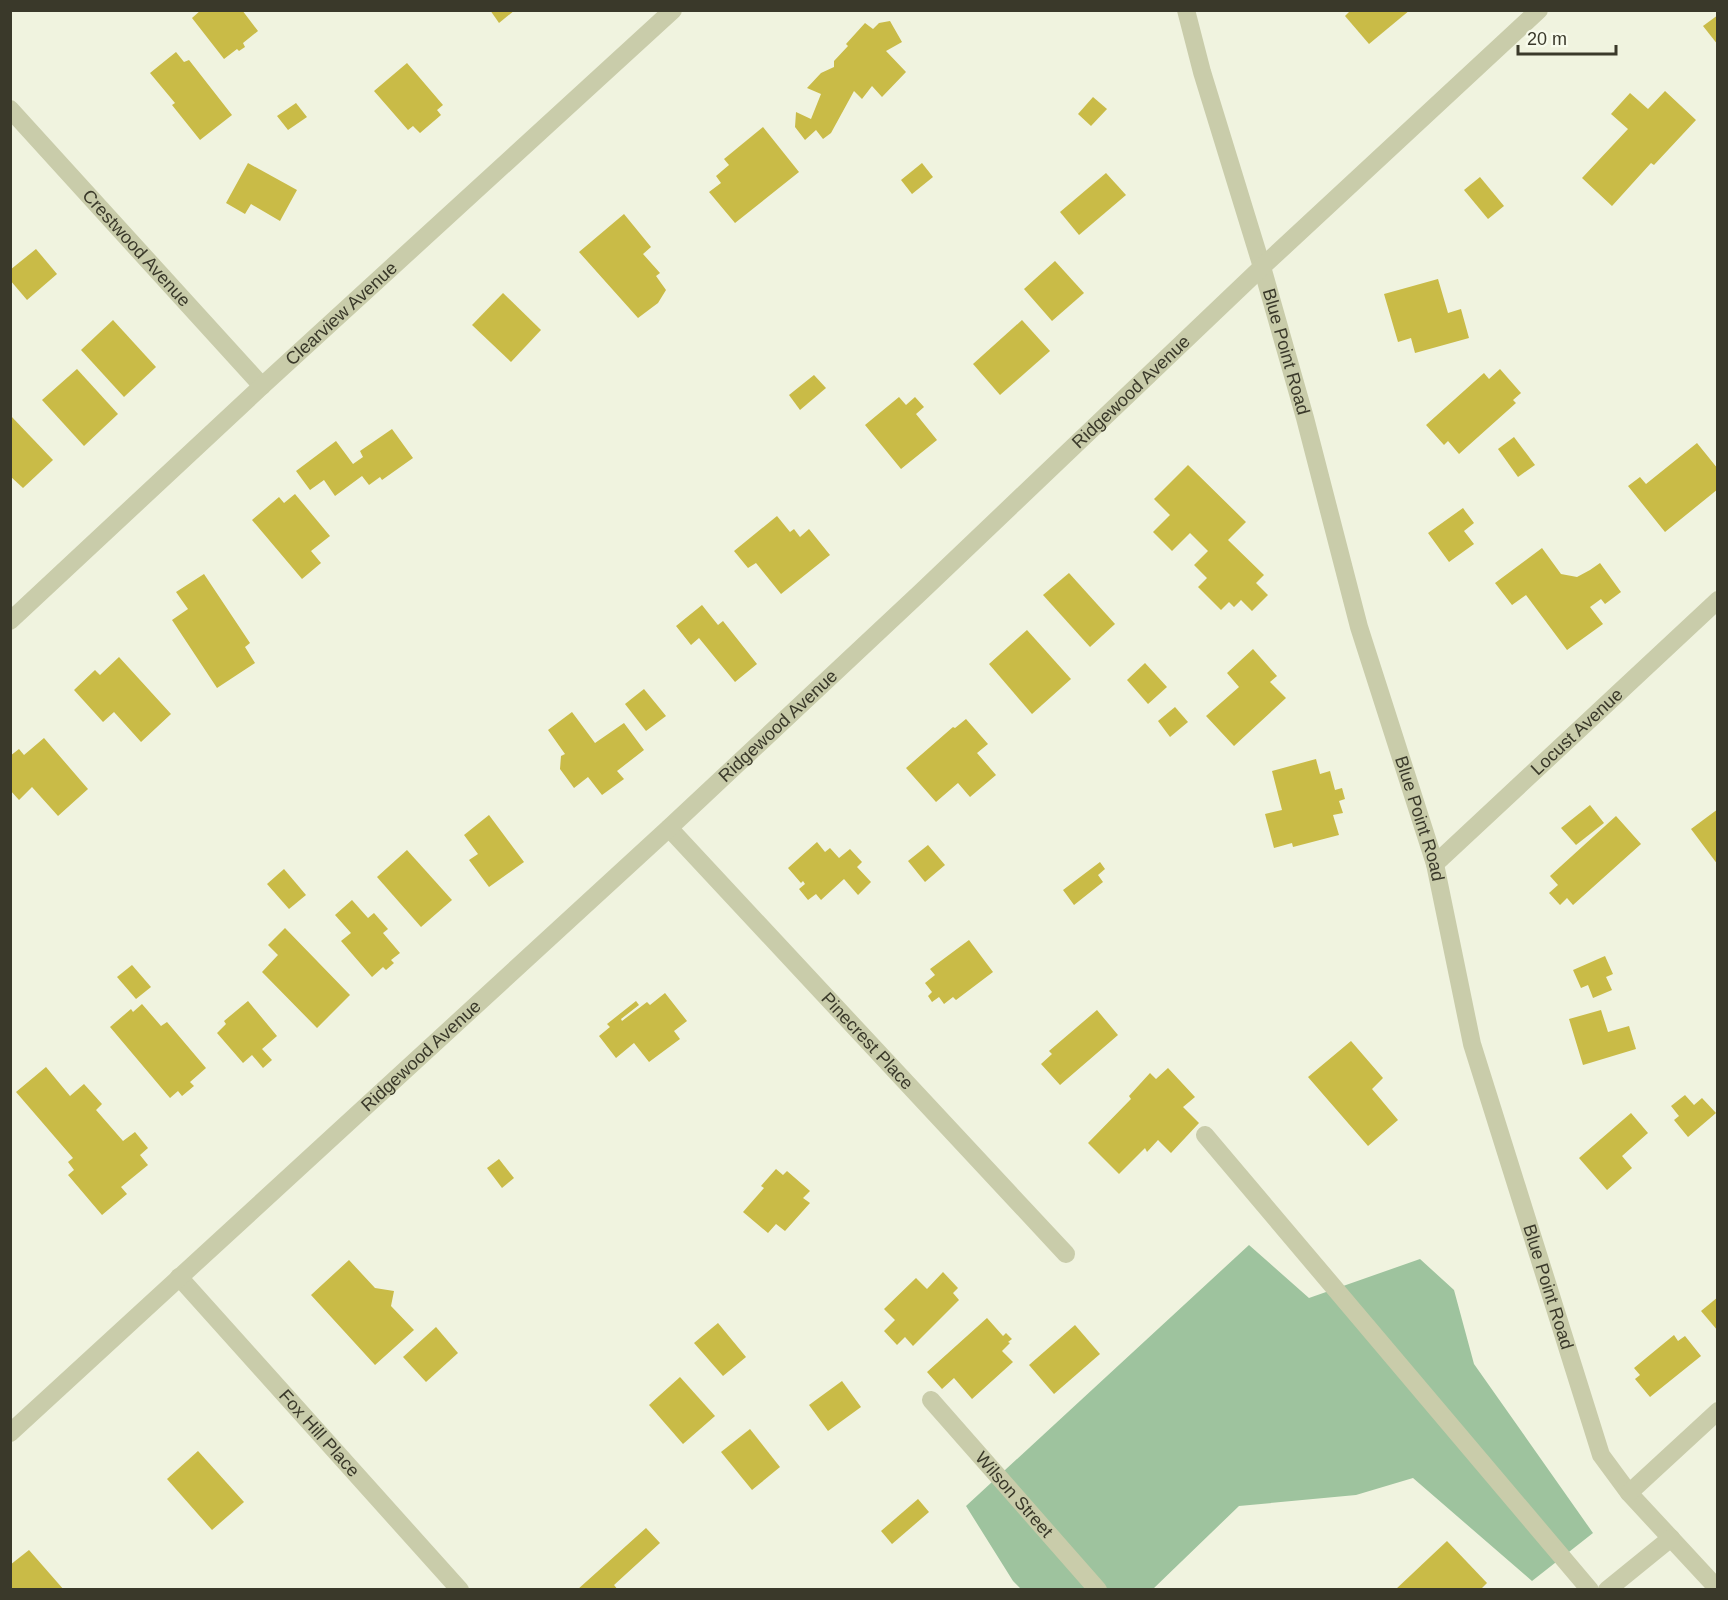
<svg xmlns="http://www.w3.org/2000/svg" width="1728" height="1600" viewBox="0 0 1728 1600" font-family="Arial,sans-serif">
	<rect width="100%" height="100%" fill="#f0f3df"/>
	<polygon fill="#9ec39e" points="1249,1245 1309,1298 1420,1259 1454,1290 1474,1364 1593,1533 1532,1581 1413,1478 1356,1495 1239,1506 1153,1589 1022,1590 1013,1581 966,1506"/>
	<g fill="#c9bb47">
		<polygon points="201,10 242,10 258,31 243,43 245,47 239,51 237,49 224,59 192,18"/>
		<polygon points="490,10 515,10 499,23"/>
		<polygon points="1351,10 1410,10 1369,44 1345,16"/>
		<polygon points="1718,15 1718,45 1703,26"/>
		<polygon points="890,21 902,42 886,51 906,72 882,97 872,86 862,99 854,91 831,133 823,139 816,130 805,140 795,127 796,112 811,119 821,94 807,88 821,73 834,67 834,61 848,46 846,44 865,23 873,29 879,23"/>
		<polygon points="176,52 184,62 189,60 232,115 200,140 172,105 175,103 150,73"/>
		<polygon points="407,63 443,105 437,110 441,115 420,133 413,126 408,130 374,91"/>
		<polygon points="1665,91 1696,120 1654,165 1651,163 1612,206 1582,178 1628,129 1611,114 1630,93 1648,109"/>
		<polygon points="1093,97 1107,109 1091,126 1078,114"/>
		<polygon points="296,103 307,117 288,130 277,116"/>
		<polygon points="763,127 799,172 735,223 709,192 721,183 716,176 729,165 724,159"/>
		<polygon points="248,163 297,190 280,221 251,204 245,214 226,203"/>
		<polygon points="922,163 933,177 912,194 901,180"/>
		<polygon points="1106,173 1126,195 1079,235 1060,212"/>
		<polygon points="1480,177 1504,206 1488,219 1464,190"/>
		<polygon points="624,214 651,247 643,254 660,273 656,276 666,290 658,303 638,318 579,252"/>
		<polygon points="36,249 57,274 27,300 10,280 10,270"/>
		<polygon points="1055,261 1084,293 1052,321 1024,289"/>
		<polygon points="1438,279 1448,313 1461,309 1469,338 1415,353 1411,338 1398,342 1384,294"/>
		<polygon points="503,293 541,330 511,362 472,325"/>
		<polygon points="113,320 156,367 124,397 81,350"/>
		<polygon points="1022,320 1050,351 1000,395 973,364"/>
		<polygon points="77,369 118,414 84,446 42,400"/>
		<polygon points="1500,369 1521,393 1513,400 1516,403 1459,454 1448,441 1444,445 1426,425 1484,373 1489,379"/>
		<polygon points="814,375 826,388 800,410 789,395"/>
		<polygon points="899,397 906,405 915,397 924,407 916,414 937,440 901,469 865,425"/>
		<polygon points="10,415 53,460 23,488 10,476"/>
		<polygon points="392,429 413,458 382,480 380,477 369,485 362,476 335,496 324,480 310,490 296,471 336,441 353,464 363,457 360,451"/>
		<polygon points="1514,437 1535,465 1518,477 1498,449"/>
		<polygon points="1697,443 1718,469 1718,489 1665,532 1628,486 1640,477 1646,484"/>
		<polygon points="1188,465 1246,522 1228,540 1264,575 1256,583 1268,595 1252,611 1241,600 1234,607 1229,602 1221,610 1198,587 1207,578 1194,565 1208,551 1190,533 1172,551 1153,532 1170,515 1154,499"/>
		<polygon points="295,494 330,536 311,551 321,563 302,579 252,520 279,497 284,503"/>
		<polygon points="1463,508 1474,523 1464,531 1474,544 1449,562 1428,533"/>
		<polygon points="777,516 790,532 794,529 800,537 809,529 830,555 781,594 756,563 748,568 734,551"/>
		<polygon points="1542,548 1561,574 1577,577 1590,570 1600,563 1621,592 1605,604 1601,599 1590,607 1603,624 1567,650 1526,595 1512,605 1495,583"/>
		<polygon points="1069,573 1115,624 1090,647 1043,595"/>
		<polygon points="204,574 250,643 245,647 255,663 217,688 172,620 188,609 176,592"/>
		<polygon points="702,605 718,625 723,621 757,664 735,682 699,638 691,645 676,626"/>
		<polygon points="1027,630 1071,679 1032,714 989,664"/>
		<polygon points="1253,649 1277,676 1270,682 1286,698 1234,746 1206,716 1239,687 1227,673"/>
		<polygon points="119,657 171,714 141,742 114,712 103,722 74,690 95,670 100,675"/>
		<polygon points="1145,663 1167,687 1148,704 1127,680"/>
		<polygon points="644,689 666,716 646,731 625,704"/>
		<polygon points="1175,707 1188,722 1170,737 1158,721"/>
		<polygon points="572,712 595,743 624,723 644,750 617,771 624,779 602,795 588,777 574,788 560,769 561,756 565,754 548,730"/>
		<polygon points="966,719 988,744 977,753 996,775 970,797 958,783 936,802 906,768 953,727 955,728"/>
		<polygon points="44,738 88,789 58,816 32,787 19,800 10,790 10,756 19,749 24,755"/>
		<polygon points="1316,759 1320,774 1330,771 1335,790 1342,788 1345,799 1339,801 1343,813 1333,815 1339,835 1293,847 1292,843 1274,848 1265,814 1282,810 1272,771"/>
		<polygon points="1590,805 1604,823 1576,845 1561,828"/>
		<polygon points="1718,809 1718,865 1691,829"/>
		<polygon points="489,815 524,862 489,887 469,860 478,854 464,835"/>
		<polygon points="1616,816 1641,844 1573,905 1567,898 1560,905 1549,893 1558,885 1550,876"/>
		<polygon points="817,842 825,852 830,848 839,858 850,849 862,862 857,867 871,882 858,895 844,879 821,900 816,894 808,900 799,889 805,884 803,881 801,883 788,868"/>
		<polygon points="928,845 945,865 925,882 908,861"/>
		<polygon points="407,850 452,900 421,927 377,877"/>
		<polygon points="1100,862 1105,869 1098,875 1103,882 1074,905 1063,890"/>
		<polygon points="284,869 306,895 289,909 267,884"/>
		<polygon points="352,900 368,918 374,913 388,929 383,933 400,953 391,960 394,963 386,970 383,967 372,977 341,941 351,933 335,915"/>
		<polygon points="285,928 350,995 317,1028 262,972 278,955 268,945"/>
		<polygon points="969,940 993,972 956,1000 953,997 944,1004 939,997 932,1002 928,996 932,992 925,983 935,975 930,969"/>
		<polygon points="1605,956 1613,974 1606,977 1612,990 1593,998 1588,985 1581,988 1573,970"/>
		<polygon points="132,965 151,987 136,999 117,977"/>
		<polygon points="665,993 687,1021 674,1031 680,1039 649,1062 634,1043 616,1058 599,1036 610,1027 607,1024 636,1001 639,1005 621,1019 622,1021 647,1002 650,1005"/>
		<polygon points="248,1001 277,1036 262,1049 272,1060 263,1068 252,1055 243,1063 217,1033 226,1024 224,1021"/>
		<polygon points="142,1004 161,1026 167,1022 206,1068 190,1082 194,1086 182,1096 178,1091 170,1098 110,1027 131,1009 133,1012"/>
		<polygon points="1097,1010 1118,1035 1060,1085 1041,1064 1052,1054 1049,1051"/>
		<polygon points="1601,1010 1608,1032 1629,1026 1636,1049 1583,1065 1569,1019"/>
		<polygon points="1351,1041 1383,1078 1372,1089 1398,1120 1368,1146 1308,1077"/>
		<polygon points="46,1067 70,1096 84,1084 102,1104 96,1110 123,1141 135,1132 148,1148 140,1155 148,1165 121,1187 127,1194 102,1215 68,1175 74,1170 68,1162 73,1158 16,1092"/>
		<polygon points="1168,1068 1195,1097 1183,1107 1199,1123 1171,1153 1158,1140 1147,1152 1145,1148 1119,1174 1088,1143 1131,1099 1129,1096 1150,1073 1156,1079"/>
		<polygon points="1685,1095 1694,1105 1702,1098 1716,1113 1688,1137 1674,1120 1679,1116 1671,1106"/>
		<polygon points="1631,1113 1648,1133 1622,1156 1632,1168 1607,1190 1579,1158"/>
		<polygon points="499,1159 514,1178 502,1188 487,1168"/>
		<polygon points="776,1169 783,1175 787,1171 810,1191 803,1198 810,1203 785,1231 776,1224 768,1233 743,1212 764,1188 761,1186"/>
		<polygon points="349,1260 375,1288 394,1291 391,1306 414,1330 375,1365 311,1295"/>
		<polygon points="943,1272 958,1288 953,1293 959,1300 913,1346 905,1337 897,1345 884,1331 895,1320 884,1309 916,1278 927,1289"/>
		<polygon points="1718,1297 1718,1331 1701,1311"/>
		<polygon points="987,1318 1003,1336 1006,1333 1012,1339 1008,1342 1010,1343 1002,1351 1013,1362 972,1399 954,1378 942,1389 927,1372"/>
		<polygon points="718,1323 746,1357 723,1376 694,1343"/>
		<polygon points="1075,1325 1100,1354 1054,1394 1029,1365"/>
		<polygon points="436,1327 458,1353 426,1382 403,1357"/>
		<polygon points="1674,1335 1678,1341 1685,1336 1701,1356 1650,1397 1635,1379 1640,1375 1634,1368"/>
		<polygon points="680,1377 715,1416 683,1444 649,1405"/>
		<polygon points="842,1381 861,1407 828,1431 809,1405"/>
		<polygon points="750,1429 780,1467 752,1490 721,1452"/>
		<polygon points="198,1451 244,1502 212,1530 167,1479"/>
		<polygon points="918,1499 929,1512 892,1544 881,1531"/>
		<polygon points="646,1528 660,1543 614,1585 618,1590 577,1590"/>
		<polygon points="1447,1541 1487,1583 1480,1590 1395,1590"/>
		<polygon points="29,1550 64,1590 10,1590 10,1565"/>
	</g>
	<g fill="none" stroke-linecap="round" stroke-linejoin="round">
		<g stroke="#c9ccaa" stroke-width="18">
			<path id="s1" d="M 1186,10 L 1202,72 L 1262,267 L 1305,418 L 1359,627 L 1435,864 L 1472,1044 L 1601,1455 L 1629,1493 L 1718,1589"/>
			<path id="s2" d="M 10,109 L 262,386"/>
			<path id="s3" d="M 10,621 L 262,386 L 673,10"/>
			<path id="s4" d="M 669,828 L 1066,1254"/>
			<path id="s5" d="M 1435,864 L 1718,600"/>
			<polyline points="1205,1135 1590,1590"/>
			<path id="s6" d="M 179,1277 L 460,1590"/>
			<path id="s7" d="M 931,1400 L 1098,1590"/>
			<path id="s8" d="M 10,1433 L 669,828 L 922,591 L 1262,267 L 1539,10"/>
			<polyline points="1629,1493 1718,1411"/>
			<polyline points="1607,1590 1671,1538"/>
		</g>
	</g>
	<g text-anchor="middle" stroke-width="4.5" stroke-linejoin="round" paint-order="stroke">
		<g font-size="18" fill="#3a392a" stroke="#f8fbec">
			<text dy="6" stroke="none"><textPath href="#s2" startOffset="188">Crestwood Avenue</textPath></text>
			<text dy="6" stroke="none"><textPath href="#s3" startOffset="452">Clearview Avenue</textPath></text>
			<text dy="6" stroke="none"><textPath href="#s1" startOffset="356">Blue Point Road</textPath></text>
			<text dy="6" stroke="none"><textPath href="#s8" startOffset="1530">Ridgewood Avenue</textPath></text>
			<text dy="6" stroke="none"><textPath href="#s8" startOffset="1044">Ridgewood Avenue</textPath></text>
			<text dy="6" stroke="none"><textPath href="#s5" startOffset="194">Locust Avenue</textPath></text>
			<text dy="6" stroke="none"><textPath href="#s1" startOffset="842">Blue Point Road</textPath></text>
			<text dy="6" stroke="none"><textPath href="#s4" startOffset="291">Pinecrest Place</textPath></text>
			<text dy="6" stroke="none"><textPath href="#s8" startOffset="558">Ridgewood Avenue</textPath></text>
			<text dy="6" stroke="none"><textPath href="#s1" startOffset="1328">Blue Point Road</textPath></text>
			<text dy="6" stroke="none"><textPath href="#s6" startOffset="210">Fox Hill Place</textPath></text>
			<text dy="6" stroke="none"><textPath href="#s7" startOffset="126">Wilson Street</textPath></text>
		</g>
	</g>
	<rect width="1728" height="1600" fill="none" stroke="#3a392a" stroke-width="24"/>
	<path d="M1518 45v9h98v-9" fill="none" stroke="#3a392a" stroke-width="3"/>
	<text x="1527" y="45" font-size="18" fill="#3a392a" stroke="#f8fbec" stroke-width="4.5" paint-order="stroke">20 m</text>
</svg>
